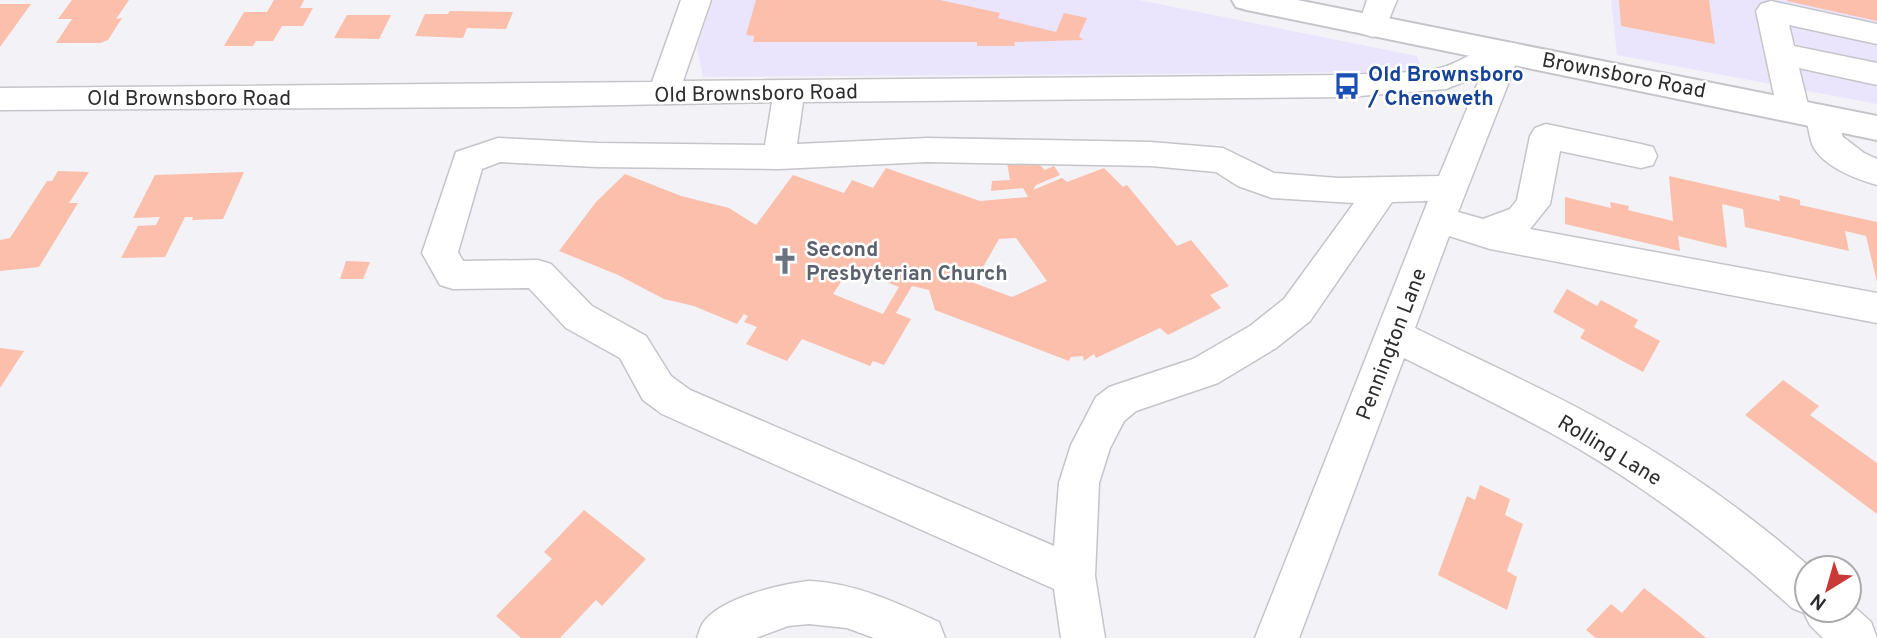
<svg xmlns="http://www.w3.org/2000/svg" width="1877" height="638" viewBox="0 0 1877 638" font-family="Overpass,sans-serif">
	<rect width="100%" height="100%" fill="#f2f2f7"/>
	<g fill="#eae5fc">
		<polygon points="713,0 1139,0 1417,56 1422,72 703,77 697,47"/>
		<polygon points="1611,0 1877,0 1877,104 1617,55"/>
	</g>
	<g fill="#fcbfac" fill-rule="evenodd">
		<polygon points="72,0 129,0 116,19 122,18 108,40 100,43 56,43 72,19 58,19"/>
		<polygon points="274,0 304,0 300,8 313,8 303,26 282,26 273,41 256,41 253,46 224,46 244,12 267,12"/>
		<polygon points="756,0 940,0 1000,13 998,18 1056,32 1064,13 1087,18 1079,36 1083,40 1014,42 1015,46 977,46 977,42 753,42 754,36 746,35"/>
		<polygon points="1619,0 1709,0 1715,44 1621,26"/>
		<polygon points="1787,0 1877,0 1877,21 1787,1"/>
		<polygon points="0,4 31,4 0,47"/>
		<polygon points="450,11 513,12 506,29 467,28 463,38 415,36 425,14 448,14"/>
		<polygon points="347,15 391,15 379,39 334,38"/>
		<path d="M 1030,155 L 1045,170 L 1054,166 L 1060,175 L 1036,185 L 1033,190 L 1062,178 L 1067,182 L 1104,168 L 1123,187 L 1127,185 L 1177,246 L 1191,240 L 1229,286 L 1210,295 L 1221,308 L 1168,335 L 1160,328 L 1096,358 L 1094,354 L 1084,361 L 1083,356 L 1071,357 L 1069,361 L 935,310 L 929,290 L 912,286 L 896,313 L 911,319 L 884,365 L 873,361 L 870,366 L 802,339 L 787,361 L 746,344 L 757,327 L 744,322 L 748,316 L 744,314 L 737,324 L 694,306 L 664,299 L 618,275 L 559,251 L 596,202 L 625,174 L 681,196 L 729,208 L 756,225 L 793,175 L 844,193 L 852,180 L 873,188 L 886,168 L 980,201 L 1028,197 L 1023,188 L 991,191 L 992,181 L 1010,180 L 1007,162 ZM 1016,238 L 1047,281 L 1012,297 L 974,283 L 999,239 ZM 850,268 L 899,287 L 883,314 L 833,294 Z"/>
		<polygon points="58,171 89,172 69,203 78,203 39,267 0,271 0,240 10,238 47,181 52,181"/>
		<polygon points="244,172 223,219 192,220 193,217 185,217 165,257 121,258 138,226 156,225 160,217 133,218 155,175"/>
		<polygon points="1669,176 1780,201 1779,195 1800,200 1800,205 1877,222 1877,282 1866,236 1845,231 1849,251 1745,227 1743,209 1722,204 1727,248 1678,236 1680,251 1565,224 1565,197 1611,208 1610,202 1629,206 1628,210 1673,221"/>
		<polygon points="346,261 370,262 363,279 340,279"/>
		<polygon points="1567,289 1597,306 1601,300 1638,320 1634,327 1660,341 1643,372 1580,338 1585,330 1553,312"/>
		<polygon points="0,348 24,351 0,388"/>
		<polygon points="1783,380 1819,406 1810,415 1877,463 1877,514 1745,415"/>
		<polygon points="1480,485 1510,499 1505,515 1523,524 1507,571 1517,577 1507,610 1438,575 1467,496 1475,500"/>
		<polygon points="584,510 646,559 602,606 596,600 560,638 521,638 496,616 552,559 544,552"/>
		<polygon points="1644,588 1676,613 1706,638 1596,638 1586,630 1611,604 1622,613"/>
	</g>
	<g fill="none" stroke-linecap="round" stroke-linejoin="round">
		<defs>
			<g id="minor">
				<path d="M 681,0 L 711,0 L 683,81 L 1347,75 C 1377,73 1411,74 1440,68 C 1466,62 1490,36 1517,44 L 1521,51 L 1458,212 L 1483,219 L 1510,209 L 1517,200 L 1530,136 L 1535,128 L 1546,124 L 1641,144 L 1653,147 L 1657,156 L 1653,165 L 1641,168 L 1560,151 L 1550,204 L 1530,229 L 1877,293 L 1877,323 L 1490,249 L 1449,236 L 1415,328 C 1477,359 1541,387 1602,421 C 1676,462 1747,512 1811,568 L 1807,568 L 1807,610 L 1849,610 L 1849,602 L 1871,622 L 1877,638 L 1823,638 L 1810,625 L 1804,613 L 1792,608 C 1725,547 1652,492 1574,446 C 1519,414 1461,387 1404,358 L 1299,638 L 1255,638 L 1428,201 L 1392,202 L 1310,321 L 1276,348 L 1218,383 L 1136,411 L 1124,421 L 1110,448 L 1099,483 L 1095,576 L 1105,638 L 1061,638 L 1054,589 L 662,414 L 643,400 L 620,358 L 566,328 L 529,288 L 453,289 L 440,285 L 422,253 L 456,152 L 498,138 L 597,143 L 765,145 L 772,102 L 517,107 L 0,110 L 0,88 L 652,82 ZM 1481,75 L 1439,176 L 1338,178 L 1274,173 L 1223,148 L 1151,142 L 927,138 L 797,144 L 803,102 L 1347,97 L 1446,89 ZM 500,162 L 597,167 L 779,169 L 927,162 L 1151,166 L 1216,172 L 1238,186 L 1272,198 L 1354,203 L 1284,299 L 1250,326 L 1193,359 L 1109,387 L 1096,397 L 1071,445 L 1059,483 L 1054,546 L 690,390 L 671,376 L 646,336 L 592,306 L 551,264 L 538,260 L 463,261 L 458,252 L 482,169 Z"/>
				<polygon points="1367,0 1397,0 1383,34 1373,37 1363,34 1358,27"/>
				<polygon points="1771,1 1877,24 1877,44 1789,25 1794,46 1877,63 1877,85 1799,68 1809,109 1804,117 1793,120 1782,117 1777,109 1756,11 1761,4"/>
				<path d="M 1822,105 L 1833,108 L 1843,137 L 1864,153 L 1877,159 L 1877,185 C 1856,179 1821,166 1812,144 C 1809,135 1808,125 1806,116 L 1811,108 Z"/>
				<path d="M 809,581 C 856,583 897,603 939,622 L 945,638 L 874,638 L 847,628 L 809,624 L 788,626 L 756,638 L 697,638 C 699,633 700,627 703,623 C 720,598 781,584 809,581 Z"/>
			</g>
			<polygon id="major" points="1232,0 1297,0 1877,116 1877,140 1247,10 1236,7"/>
		</defs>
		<use href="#minor" stroke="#c5c5c9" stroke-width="3"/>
		<use href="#major" stroke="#c5c5c9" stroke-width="4"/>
		<use href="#minor" fill="#fff" fill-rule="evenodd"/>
		<use href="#major" fill="#fff" fill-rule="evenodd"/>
	</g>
	<defs>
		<symbol id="bus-bare" viewBox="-9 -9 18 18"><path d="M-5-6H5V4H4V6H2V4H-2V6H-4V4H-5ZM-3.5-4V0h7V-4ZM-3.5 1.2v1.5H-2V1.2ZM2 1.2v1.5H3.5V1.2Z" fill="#1a4fb4" stroke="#fff" stroke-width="2.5" paint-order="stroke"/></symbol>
		<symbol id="church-bare" viewBox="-9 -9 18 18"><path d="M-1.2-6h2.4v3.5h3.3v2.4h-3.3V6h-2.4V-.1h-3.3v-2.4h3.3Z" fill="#6b7280" stroke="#fff" stroke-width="2.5" paint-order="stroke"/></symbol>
	</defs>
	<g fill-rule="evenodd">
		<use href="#bus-bare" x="1328" y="67" width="38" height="38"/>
		<use href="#church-bare" x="766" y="242" width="38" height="38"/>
	</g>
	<g text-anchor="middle" stroke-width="5" stroke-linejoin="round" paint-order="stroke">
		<g font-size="21" font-weight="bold" fill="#164399" stroke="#fff" text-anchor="start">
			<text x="1368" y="81">Old Brownsboro<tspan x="1368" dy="24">/ Chenoweth</tspan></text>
		</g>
		<g font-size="21" fill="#2d2d2f" stroke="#fff">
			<text transform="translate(1624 75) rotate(11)" y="7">Brownsboro Road</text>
			<text transform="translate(756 93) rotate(-1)" y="7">Old Brownsboro Road</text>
			<text x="189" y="105">Old Brownsboro Road</text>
			<text transform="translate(1391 344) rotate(-69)" y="7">Pennington Lane</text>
			<text transform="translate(1610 450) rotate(31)" y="7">Rolling Lane</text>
		</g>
		<g font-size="21" font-weight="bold" fill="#5b616d" stroke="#fff" text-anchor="start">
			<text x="806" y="256">Second<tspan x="806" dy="24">Presbyterian Church</tspan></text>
		</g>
	</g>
	<g transform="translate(1828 589) rotate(217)"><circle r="33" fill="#ffffff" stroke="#ababac" stroke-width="2"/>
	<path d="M0-5L12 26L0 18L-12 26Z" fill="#c83937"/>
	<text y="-10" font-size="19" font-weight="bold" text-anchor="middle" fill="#2d2d2f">N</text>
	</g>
</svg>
